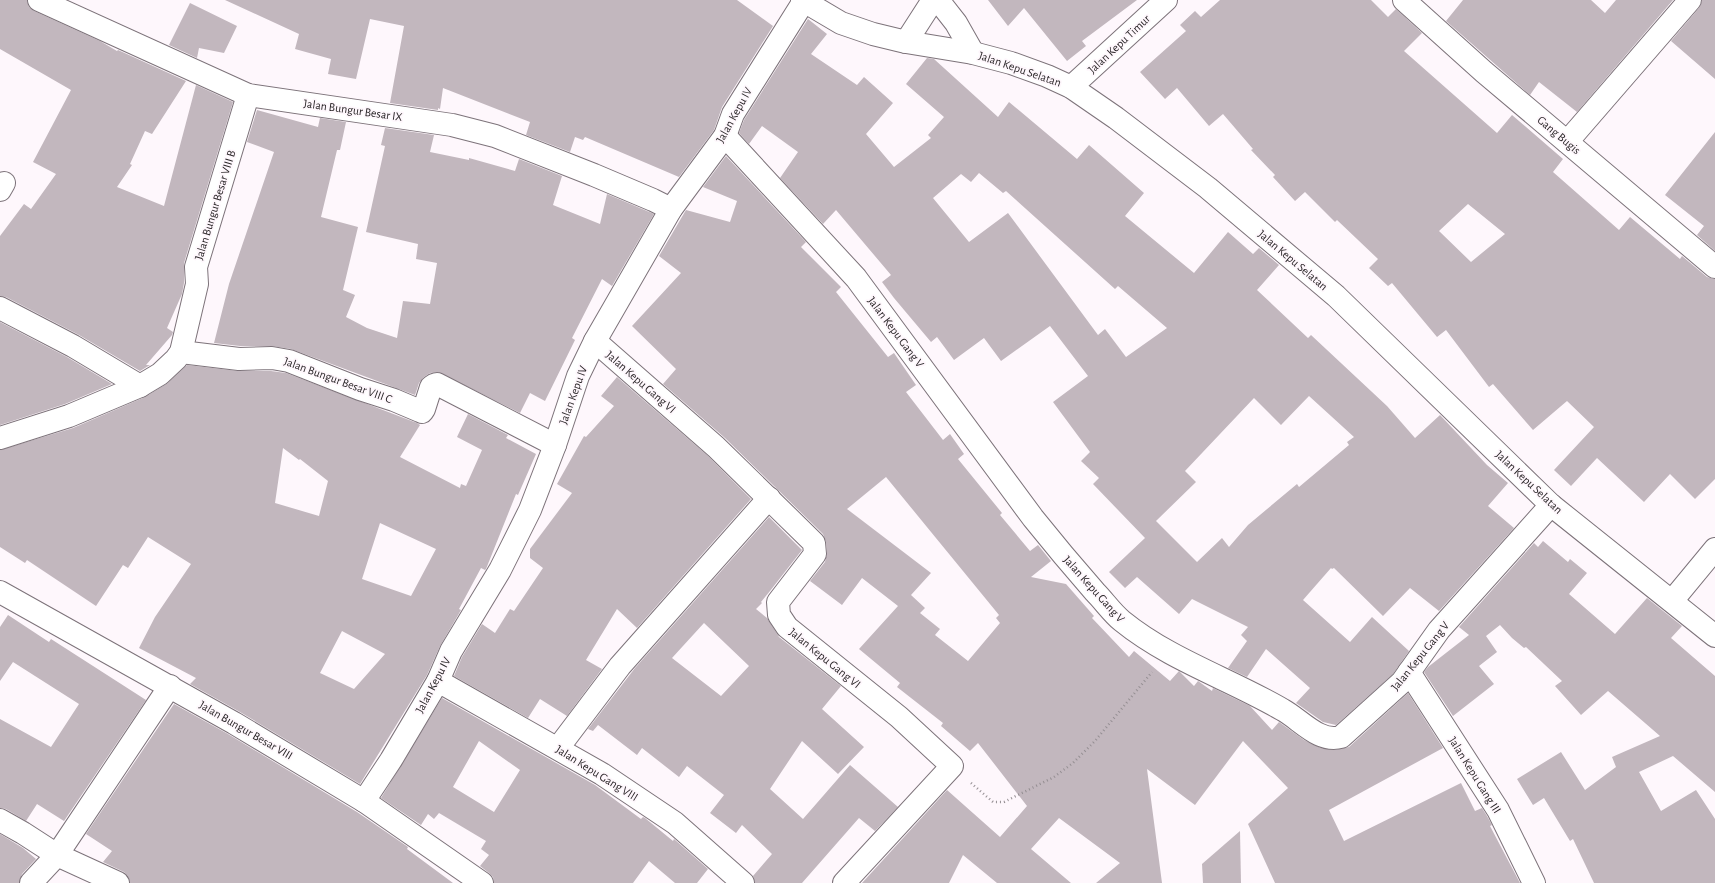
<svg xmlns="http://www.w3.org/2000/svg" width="1715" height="883" viewBox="0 0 1715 883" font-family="'Alegreya Sans',sans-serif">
	<rect width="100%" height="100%" fill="#fef7fc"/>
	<g fill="#c2b7be" fill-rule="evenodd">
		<polygon points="0,0 27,0 29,7 34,11 100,41 117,51 118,50 186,81 152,134 145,131 130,164 132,165 117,187 164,206 196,85 233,102 184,263 184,283 182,294 167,328 173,332 172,335 146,365 150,365 140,371 79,335 6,297 0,296 0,236 24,204 31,209 56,174 33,162 71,90 0,49"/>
		<polygon points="225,0 737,0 773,26 722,107 714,130 679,177 585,137 583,140 575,137 570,152 526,135 530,122 443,88 440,109 438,108 438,110 390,103 404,26 370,19 356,79 328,74 331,59 295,49 299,34"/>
		<polygon points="988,0 1137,0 1082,41 1086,46 1067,61 1024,8 1008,26"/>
		<path d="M 1220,0 L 1371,0 L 1388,17 L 1396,9 L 1422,33 L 1404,51 L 1497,133 L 1512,115 L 1563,159 L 1553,172 L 1619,230 L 1630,217 L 1680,259 L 1682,256 L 1707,277 L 1715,279 L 1715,479 L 1695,499 L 1670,474 L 1644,502 L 1597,458 L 1571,486 L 1554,470 L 1594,427 L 1567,401 L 1533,430 L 1493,384 L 1489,387 L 1446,330 L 1437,337 L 1392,283 L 1388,286 L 1369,268 L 1378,259 L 1337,220 L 1335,222 L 1305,192 L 1295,201 L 1273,177 L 1275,175 L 1251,150 L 1253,149 L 1223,114 L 1209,126 L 1177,88 L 1165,99 L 1140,72 L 1186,31 L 1180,25 L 1195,11 L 1201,17 ZM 1468,204 L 1505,234 L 1471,262 L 1439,231 Z"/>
		<polygon points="1463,0 1591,0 1605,13 1616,0 1673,0 1577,112 1539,82 1530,95 1446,21"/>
		<polygon points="1702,0 1715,0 1715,79 1671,41 1699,8"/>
		<polygon points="190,3 237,26 224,53 199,48 197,58 169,45"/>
		<path d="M 808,19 L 827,34 L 811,54 L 857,85 L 864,77 L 893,103 L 866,134 L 894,167 L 931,138 L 928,135 L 944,117 L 906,84 L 927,58 L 934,59 L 998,117 L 1009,102 L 1077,159 L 1089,145 L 1144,193 L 1125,216 L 1194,273 L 1228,232 L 1253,254 L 1259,248 L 1279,265 L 1257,290 L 1308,338 L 1311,335 L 1387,406 L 1415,438 L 1440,415 L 1487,465 L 1508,483 L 1488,506 L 1514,528 L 1439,611 L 1410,588 L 1383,616 L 1334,568 L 1332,569 L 1331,568 L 1303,600 L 1350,642 L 1372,617 L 1409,651 L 1393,674 L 1336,725 L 1323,722 L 1296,703 L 1310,688 L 1266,649 L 1247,677 L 1228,668 L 1247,641 L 1241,635 L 1248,627 L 1192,599 L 1179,614 L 1137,577 L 1125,588 L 1109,572 L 1145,538 L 1093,484 L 1099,478 L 1081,461 L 1090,452 L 1053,402 L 1088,376 L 1050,326 L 1001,361 L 984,338 L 954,360 L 937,337 L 931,342 L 894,298 L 882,282 L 891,275 L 836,210 L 823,224 L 780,178 L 798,152 L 762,126 L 749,144 L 739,133 L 744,120 ZM 979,173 L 1003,193 L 1006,191 L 1115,289 L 1118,286 L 1167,328 L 1126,357 L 1105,329 L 1098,335 L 1008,213 L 969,242 L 933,198 L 961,174 L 971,182 ZM 1309,396 L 1354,437 L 1347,442 L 1349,445 L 1299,487 L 1297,484 L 1248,525 L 1229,547 L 1222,538 L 1197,562 L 1156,521 L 1196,482 L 1185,471 L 1254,398 L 1281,425 Z"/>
		<polygon points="257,110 318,127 320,118 346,122 340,150 337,150 321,217 358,227 343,290 355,295 346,317 367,328 397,338 403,301 430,304 437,263 416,259 418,244 366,232 385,146 381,145 385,128 434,135 430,152 469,160 469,158 515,171 519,159 562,176 553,205 600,224 607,194 654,214 612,286 602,279 572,338 575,340 545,401 530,393 520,413 438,372 430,373 424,377 419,383 415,395 291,349 272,346 240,346 214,343 229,284 274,152 247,142 246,145"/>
		<polygon points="1715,132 1715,251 1697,235 1704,226 1665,195"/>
		<path d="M 726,156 L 806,242 L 801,247 L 841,287 L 836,292 L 888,357 L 894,353 L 916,385 L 906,392 L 943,440 L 950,434 L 964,454 L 958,459 L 1002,513 L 1000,515 L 1030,551 L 1038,545 L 1051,561 L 1031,577 L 1066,584 L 1094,616 L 1092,618 L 1129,657 L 1134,651 L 1170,681 L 1179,671 L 1194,686 L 1198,681 L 1212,691 L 1213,688 L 1250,706 L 1272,730 L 1279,722 L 1304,740 L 1321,748 L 1334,750 L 1349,747 L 1408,693 L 1443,748 L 1329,810 L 1344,841 L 1461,783 L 1475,811 L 1482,808 L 1487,816 L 1492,825 L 1490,826 L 1520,883 L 1275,883 L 1248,824 L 1288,788 L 1243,741 L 1195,805 L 1147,769 L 1162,883 L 1096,883 L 1120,863 L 1059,818 L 1031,849 L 1071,883 L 997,883 L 963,855 L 949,883 L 862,883 L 947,790 L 1000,837 L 1027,806 L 978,743 L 970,751 L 941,726 L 943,723 L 897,687 L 900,683 L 859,649 L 898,606 L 862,578 L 842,605 L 810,581 L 825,562 L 827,553 L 826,542 L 823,534 L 725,438 L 663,384 L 676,369 L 632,326 L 681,273 L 659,256 L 686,210 L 730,222 L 737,201 L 703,187 ZM 886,477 L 999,615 L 996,618 L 1000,623 L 968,661 L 935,635 L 940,629 L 920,613 L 925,608 L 911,595 L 931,573 L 847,509 Z"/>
		<polygon points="0,322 67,357 112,384 65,404 0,425"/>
		<path d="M 187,365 L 238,371 L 271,371 L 286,373 L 417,423 L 420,425 L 400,457 L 460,488 L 461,484 L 466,486 L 482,450 L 457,437 L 468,414 L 508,435 L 506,438 L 536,454 L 518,495 L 516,494 L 486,569 L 485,570 L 481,568 L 459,609 L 461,610 L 440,646 L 427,675 L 360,784 L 240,712 L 190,684 L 196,678 L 139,648 L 155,617 L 191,564 L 148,537 L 128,568 L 123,565 L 96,606 L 27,560 L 25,563 L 0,547 L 0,450 L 73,428 L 145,397 L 168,383 ZM 283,448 L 299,460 L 300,459 L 328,481 L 319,516 L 275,503 ZM 380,523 L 436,549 L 411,596 L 362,579 ZM 342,631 L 385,654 L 354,689 L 320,673 Z"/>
		<polygon points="617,377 708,456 751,499 637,628 617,609 586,660 602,669 567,716 540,699 528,718 454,676 462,657 482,624 495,633 510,609 514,611 543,568 530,558 530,549 572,493 557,484 584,436 586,437 614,406 601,396"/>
		<path d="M 769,517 L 802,550 L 770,591 L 761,602 L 762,603 L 756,609 L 767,618 L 779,637 L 841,686 L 822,709 L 864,747 L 838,774 L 802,741 L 770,789 L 803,819 L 850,765 L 898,807 L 875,831 L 859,818 L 802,883 L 755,883 L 753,876 L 772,854 L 742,825 L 736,833 L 710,813 L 724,795 L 687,766 L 679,777 L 642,748 L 637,755 L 598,725 L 593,731 L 588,729 L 635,668 ZM 704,623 L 749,666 L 721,696 L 672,658 Z"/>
		<polygon points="1543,541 1568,562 1570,559 1587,573 1569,594 1615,634 1647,598 1682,626 1671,638 1715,676 1715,792 1673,756 1639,772 1661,811 1696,790 1715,819 1715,883 1594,883 1573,839 1570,841 1544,798 1533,805 1517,779 1561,752 1585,790 1616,767 1612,757 1660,736 1608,691 1581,715 1555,686 1562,681 1526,647 1524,648 1512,638 1500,625 1486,636 1497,652 1479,666 1494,684 1453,716 1424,672 1428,667 1469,635 1459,627 1534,543 1538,547"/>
		<polygon points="8,615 49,642 51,639 146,700 64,821 37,804 26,821 6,809 0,808 0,719 51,747 79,704 13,662 0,681 0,627"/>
		<path d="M 442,698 L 595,785 L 641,819 L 643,817 L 645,818 L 673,841 L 674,839 L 708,869 L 697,883 L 675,883 L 649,861 L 633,883 L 494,883 L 493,877 L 489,873 L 480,866 L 489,855 L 481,849 L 486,841 L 439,813 L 434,819 L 428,814 L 421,825 L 381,798 ZM 479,741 L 520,770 L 494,812 L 453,787 Z"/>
		<polygon points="174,704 228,734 357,812 408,847 407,849 453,883 130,883 128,876 124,872 103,862 112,851 86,834"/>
		<polygon points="1240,831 1241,883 1203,883 1202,864"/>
		<polygon points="0,834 23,848 36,859 22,874 19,883 0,883"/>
	</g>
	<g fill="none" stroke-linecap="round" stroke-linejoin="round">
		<defs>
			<g id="minor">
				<polyline points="39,0 248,95 452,125 495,136 594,175 653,200 671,209"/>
				<polyline points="802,0 841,23 873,34 906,42 973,53 1011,63 1047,76 1071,87 1116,118 1208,188 1336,296 1551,505 1715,636"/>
				<polyline points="938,0 956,23 973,53"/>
				<polyline points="1404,0 1484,72 1715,267"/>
				<polyline points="906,42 933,0"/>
				<polyline points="1071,87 1166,0"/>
				<path d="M 725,136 L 856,278 L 1033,518 C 1053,543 1074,568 1095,592 C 1104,601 1112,613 1122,621 C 1170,660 1230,679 1283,710 C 1301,720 1319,743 1341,737 L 1402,682 L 1439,630 L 1551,505"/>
				<polyline points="1567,142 1690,0"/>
				<polyline points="0,190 4,183"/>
				<polyline points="0,308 73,346 140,386"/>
				<polyline points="595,341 716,447 814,543 815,554 778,602 779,615 787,627 899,717 952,766 844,883"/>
				<polyline points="181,352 239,359 272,358 289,361 360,389 394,400 420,411 422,412 424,409 431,387 434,385 437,384 555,445"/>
				<polyline points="0,438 69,416 140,386 160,374 176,359 181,352 197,284 196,267 248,95"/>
				<polyline points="0,592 234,723 364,801 482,883"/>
				<polyline points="1672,601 1715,549"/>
				<polyline points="1409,672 1498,810 1534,883"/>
				<polyline points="438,681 602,774 675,823 743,883"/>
				<polyline points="558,748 620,666 769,498"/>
				<polyline points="364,801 391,760 438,681 451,651 500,570 530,510 555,445 578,376 595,341 671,209 725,136 733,114 804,1"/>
				<polyline points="0,820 23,833 57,855 118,883"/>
				<polyline points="31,883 57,855 170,686"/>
			</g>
		</defs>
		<use href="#minor" stroke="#7d737a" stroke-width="24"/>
		<polyline stroke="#948e92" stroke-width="2.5" stroke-dasharray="1 3" stroke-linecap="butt" points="971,783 993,802 1004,802 1054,777 1073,763 1095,741 1152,672"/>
		<use href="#minor" stroke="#fff" stroke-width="22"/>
	</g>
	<g text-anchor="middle" stroke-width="3.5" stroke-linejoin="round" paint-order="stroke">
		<g font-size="12" fill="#2b2729" stroke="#fef7fc">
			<text transform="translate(1119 44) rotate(-43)" y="4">Jalan Kepu Timur</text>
			<text transform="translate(1020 69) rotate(19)" y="4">Jalan Kepu Selatan</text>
			<text transform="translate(353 110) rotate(8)" y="4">Jalan Bungur Besar IX</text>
			<text transform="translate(734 115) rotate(-61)" y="4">Jalan Kepu IV</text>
			<text transform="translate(1559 135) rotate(40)" y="4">Gang Bugis</text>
			<text transform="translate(215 205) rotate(-73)" y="4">Jalan Bungur Besar VIII B</text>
			<text transform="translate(1293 260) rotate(40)" y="4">Jalan Kepu Selatan</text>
			<text transform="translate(896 332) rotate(53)" y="4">Jalan Kepu Gang V</text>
			<text transform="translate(338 380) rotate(20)" y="4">Jalan Bungur Besar VIII C</text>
			<text transform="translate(641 382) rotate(41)" y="4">Jalan Kepu Gang VI</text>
			<text transform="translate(573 395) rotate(-70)" y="4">Jalan Kepu IV</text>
			<text transform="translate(1529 482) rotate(43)" y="4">Jalan Kepu Selatan</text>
			<text transform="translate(1094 589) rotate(48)" y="4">Jalan Kepu Gang V</text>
			<text transform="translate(1420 656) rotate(-51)" y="4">Jalan Kepu Gang V</text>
			<text transform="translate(825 658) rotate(39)" y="4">Jalan Kepu Gang VI</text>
			<text transform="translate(433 685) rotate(-62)" y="4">Jalan Kepu IV</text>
			<text transform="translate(246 730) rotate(30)" y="4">Jalan Bungur Besar VIII</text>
			<text transform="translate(597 773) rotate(32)" y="4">Jalan Kepu Gang VIII</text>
			<text transform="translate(1475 775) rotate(58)" y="4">Jalan Kepu Gang III</text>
		</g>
	</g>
</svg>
